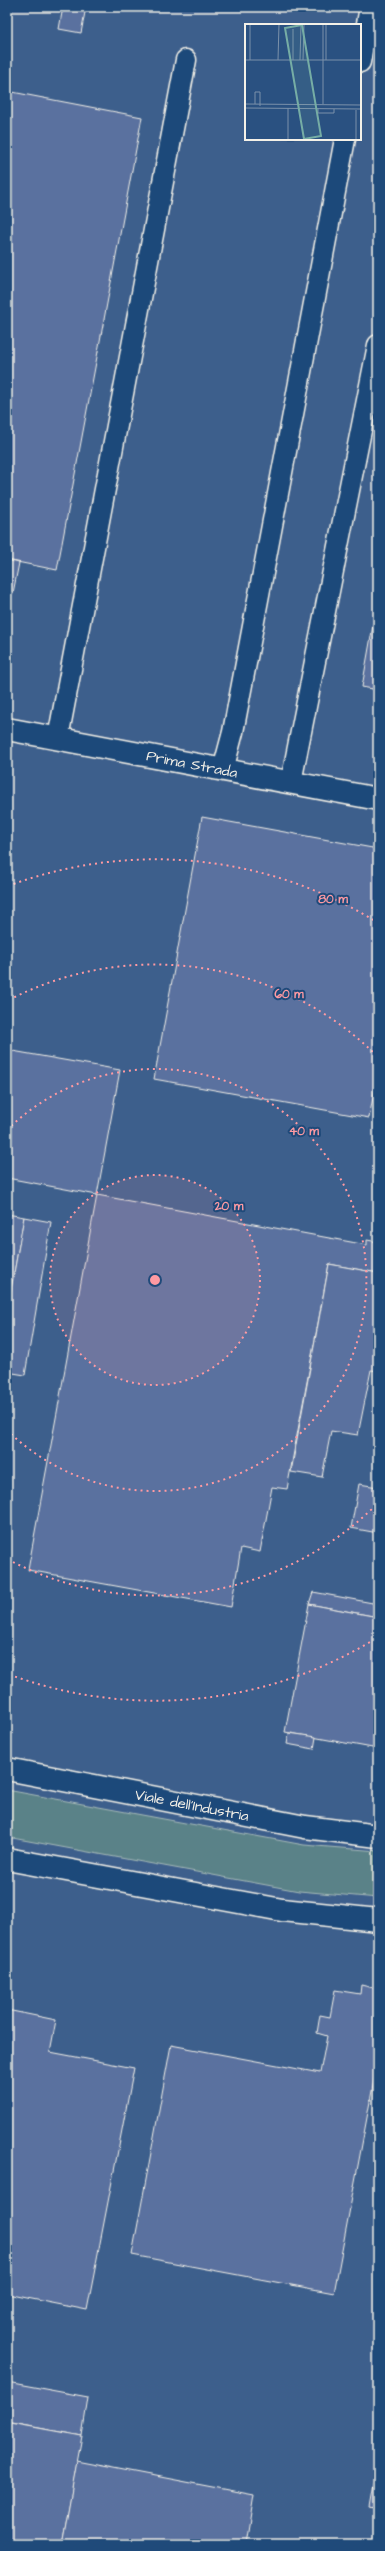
<svg xmlns="http://www.w3.org/2000/svg" width="385" height="2551" viewBox="0 0 385 2551" font-family="'Architects Daughter',sans-serif">
	<rect width="100%" height="100%" fill="#2a5181"/>
	<filter id="ink" filterUnits="userSpaceOnUse"><feTurbulence type="fractalNoise" baseFrequency=".025" numOctaves="2"/><feDisplacementMap in="SourceGraphic" scale="8" xChannelSelector="R" yChannelSelector="G"/><feConvolveMatrix kernelMatrix="1 2 1 2 8 2 1 2 1" color-interpolation-filters="sRGB"/></filter>
	<g filter="url(#ink)">
		<path fill="#3c5e8c" fill-rule="evenodd" d="M 7,7 L 378,7 L 378,2544 L 7,2544 ZM 246,25 L 360,25 L 360,139 L 246,139 Z"/>
		<polygon fill="#5a8288" stroke="#a7bab8" points="7,1790 304,1845 378,1851 378,1898 299,1891 7,1837"/>
		<g fill="#5a719f" stroke="#f4f1e8">
			<polygon points="63,7 86,7 81,33 59,29"/>
			<polygon points="7,91 142,117 57,570 7,560"/>
			<polygon points="7,560 19,563 13,593 7,592"/>
			<polygon points="377,603 378,603 378,690 362,687"/>
			<polygon points="202,817 378,849 378,1072 369,1118 154,1079"/>
			<polygon points="7,1050 120,1070 97,1195 7,1178"/>
			<polygon points="97,1195 367,1245 367,1240 378,1242 378,1273 329,1264 287,1489 272,1487 260,1552 241,1548 231,1607 28,1570"/>
			<polygon points="7,1214 24,1217 7,1312"/>
			<polygon points="24,1217 51,1222 25,1375 7,1372 7,1312"/>
			<polygon points="329,1264 378,1273 378,1371 371,1370 358,1435 331,1431 322,1477 291,1472"/>
			<polygon points="359,1484 378,1487 378,1533 351,1528"/>
			<polygon points="313,1592 378,1604 378,1617 309,1604"/>
			<polygon points="309,1604 378,1617 378,1749 285,1732"/>
			<polygon points="289,1733 316,1737 314,1749 287,1744"/>
			<polygon points="361,1985 378,1989 378,2059 334,2293 132,2255 171,2045 320,2073 327,2036 317,2033 320,2015 330,2017 335,1990 360,1994"/>
			<polygon points="7,2010 56,2020 50,2052 134,2068 87,2310 7,2294 9,2274 7,2274"/>
			<polygon points="7,2382 88,2397 82,2436 7,2422"/>
			<polygon points="7,2422 11,2423 7,2444"/>
			<polygon points="11,2423 82,2436 62,2544 7,2544 7,2444"/>
			<polygon points="77,2461 254,2495 246,2544 62,2544"/>
			<polygon points="377,2463 378,2463 378,2510 369,2508"/>
		</g>
		<g fill="none" stroke-linecap="round" stroke-linejoin="round">
			<defs>
				<g id="service">
					<polyline points="360,62 370,7"/>
					<polyline points="58,738 186,60"/>
					<polyline points="223,770 233,732 345,139"/>
					<polyline points="291,782 378,345"/>
				</g>
				<polyline id="minor" points="7,729 378,799"/>
				<g id="tertiary">
					<polyline points="7,1769 305,1827 378,1836"/>
					<polyline points="7,1859 282,1910 378,1920"/>
				</g>
			</defs>
			<use href="#service" stroke="#f4f1e8" stroke-width="23"/>
			<use href="#minor" stroke="#f4f1e8" stroke-width="25"/>
			<use href="#tertiary" stroke="#f4f1e8" stroke-width="25"/>
			<use href="#service" stroke="#1f4a7a" stroke-width="20"/>
			<use href="#minor" stroke="#1f4a7a" stroke-width="22"/>
			<use href="#tertiary" stroke="#1f4a7a" stroke-width="22"/>
		</g>
	</g>
	<circle cx="155" cy="1280" r="105" fill="#ff9aa2" fill-opacity=".12"/>
	<g fill="none" stroke="#ff9aa2" stroke-width="2" stroke-dasharray="2 4">
		<circle cx="155" cy="1280" r="105"/>
		<path d="M7 1130A211 211 0 1 1 7 1430"/>
		<path d="M376 1505A316 316 0 0 1 9 1560M9 1000A316 316 0 0 1 376 1055"/>
		<path d="M375 1639A421 421 0 0 1 8 1674M8 886A421 421 0 0 1 375 921"/>
	</g>
	<g text-anchor="middle" stroke-width="4" stroke-linejoin="round" paint-order="stroke">
		<g font-size="15" fill="#f4f1e8" stroke="#1f4a7a">
			<text transform="translate(192 764) rotate(11)" y="5">Prima Strada</text>
			<text transform="translate(192 1805) rotate(11)" y="5">Viale dell'Industria</text>
		</g>
	</g>
	<g transform="translate(245 24)">
		<rect width="116" height="116" fill="#2a5181"/>
		<path fill="none" stroke="#7b91aa" stroke-width="1" d="M 81,0 L 81,36M 81,0 L 100,0M 0,36 L 116,36M 5,36 L 5,0M 33,36 L 34,0M 48,36 L 48,5M 55,36 L 56,0M 58,36 L 59,0M 0,80 L 116,81M 10,80 L 10,68 L 15,68 L 15,82M 78,80 L 78,0M 0,84 L 116,85M 73,84 L 73,89 L 89,89 L 89,85M 43,116 L 43,84M 111,116 L 111,86"/>
		<path fill="#76ada5" fill-opacity="0.15" stroke="#76ada5" stroke-width="2" d="M 57,1 L 76,112 L 59,115 L 40,4 Z"/>
		<rect width="116" height="116" fill="none" stroke="#f4f1e8" stroke-width="2"/>
	</g>
	<circle cx="155" cy="1280" r="6" fill="#ff9aa2" stroke="#1f4a7a" stroke-width="2"/>
	<g font-size="12" text-anchor="middle" font-weight="bold" fill="#ff9aa2" stroke="#1f4a7a" stroke-width="4" stroke-linejoin="round" paint-order="stroke">
		<text x="333" y="903">80 m</text>
		<text x="289" y="998">60 m</text>
		<text x="304" y="1135">40 m</text>
		<text x="229" y="1210">20 m</text>
	</g>
	<rect width="385" height="2551" fill="none" stroke="#1f4a7a" stroke-width="24"/>
	<rect x="12" y="12" width="361" height="2527" fill="none" stroke="#f4f1e8" stroke-width="1.5" filter="url(#ink)"/>
</svg>
